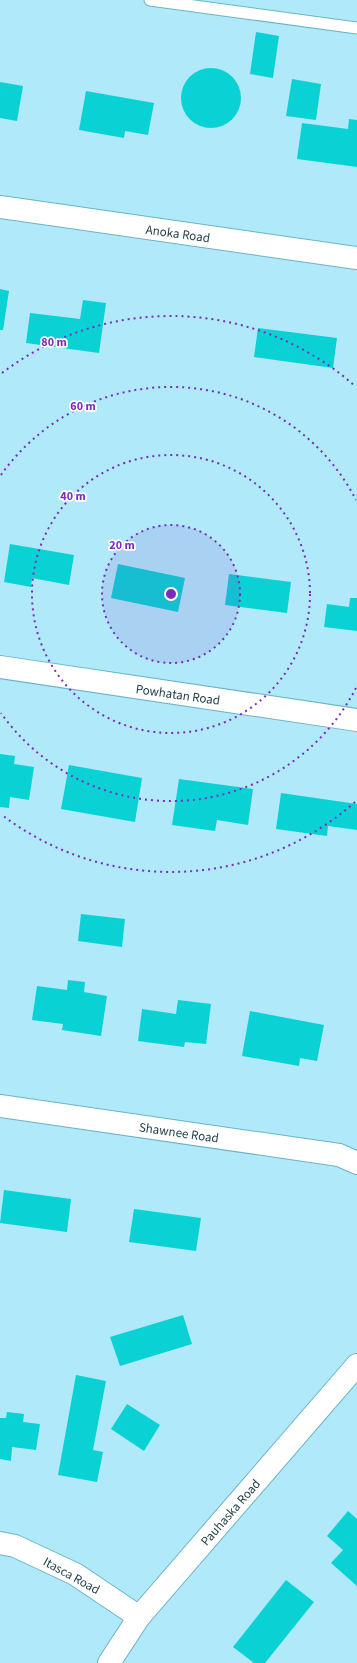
<svg xmlns="http://www.w3.org/2000/svg" width="357" height="1663" viewBox="0 0 357 1663" font-family="'Source Sans 3',sans-serif">
	<rect width="100%" height="100%" fill="#b0e9f9"/>
	<g fill="#0ad2d4">
		<polygon points="256,32 279,36 273,78 250,74"/>
		<circle cx="211" cy="98" r="30"/>
		<polygon points="292,79 321,84 316,120 286,116"/>
		<polygon points="0,82 23,86 17,121 0,118"/>
		<polygon points="86,91 154,103 148,135 125,131 124,138 79,130"/>
		<polygon points="349,119 357,120 357,167 297,159 302,123 348,129"/>
		<polygon points="0,289 9,291 3,330 0,330"/>
		<polygon points="83,300 106,303 99,353 26,343 30,313 80,319"/>
		<polygon points="258,328 337,338 333,368 254,357"/>
		<polygon points="10,544 74,555 69,585 32,578 31,587 4,582"/>
		<polygon points="118,564 185,578 178,612 111,598"/>
		<polygon points="229,574 291,582 287,613 225,605"/>
		<polygon points="350,598 357,598 357,631 324,627 327,604 349,607"/>
		<polygon points="0,754 15,756 14,764 34,767 29,800 10,797 9,808 0,807"/>
		<polygon points="69,765 142,778 135,822 61,809"/>
		<polygon points="179,779 253,789 248,825 217,820 215,831 172,825"/>
		<polygon points="281,793 357,804 357,830 328,826 327,836 276,829"/>
		<polygon points="81,914 125,919 122,947 78,941"/>
		<polygon points="68,980 85,982 84,992 107,996 101,1036 62,1030 63,1024 32,1020 37,986 67,990"/>
		<polygon points="178,1000 211,1004 206,1044 185,1042 184,1047 138,1041 142,1009 176,1014"/>
		<polygon points="250,1011 324,1025 317,1061 300,1058 299,1066 242,1056"/>
		<polygon points="4,1190 71,1199 67,1232 0,1223"/>
		<polygon points="134,1209 201,1218 196,1251 129,1242"/>
		<polygon points="183,1315 192,1344 120,1366 110,1337"/>
		<polygon points="76,1375 106,1381 93,1450 103,1452 97,1482 58,1475"/>
		<polygon points="127,1404 160,1425 144,1451 111,1429"/>
		<polygon points="7,1412 24,1414 23,1422 40,1424 36,1450 12,1447 11,1461 0,1459 0,1418 6,1418"/>
		<polygon points="348,1511 357,1519 357,1586 331,1563 343,1550 327,1536"/>
		<polygon points="286,1580 314,1602 265,1663 254,1663 233,1647"/>
	</g>
	<g fill="none" stroke-linecap="round" stroke-linejoin="round">
		<defs>
			<polyline id="lane" points="150,0 357,28"/>
			<g id="street">
				<polyline points="0,207 357,258"/>
				<polyline points="0,667 357,720"/>
				<polyline points="0,1106 339,1155 357,1163"/>
				<polyline points="0,1543 15,1546 75,1574 139,1617"/>
				<polyline points="109,1663 139,1617 357,1365"/>
			</g>
		</defs>
		<use href="#lane" stroke="#6bb4c6" stroke-width="13"/>
		<use href="#street" stroke="#6bb4c6" stroke-width="24"/>
		<use href="#lane" stroke="#fff" stroke-width="11"/>
		<use href="#street" stroke="#fff" stroke-width="22"/>
	</g>
	<circle cx="171" cy="594" r="69" fill="#7b2cbf" fill-opacity=".12"/>
	<g fill="none" stroke="#7b2cbf" stroke-width="2" stroke-dasharray="2 4">
		<circle cx="171" cy="594" r="69"/>
		<circle cx="171" cy="594" r="139"/>
		<path d="M356 688A208 208 0 0 1 1 713M1 475A208 208 0 0 1 356 500"/>
		<path d="M355 802A278 278 0 0 1 2 815M2 373A278 278 0 0 1 355 386"/>
	</g>
	<g text-anchor="middle" stroke-width="3.5" stroke-linejoin="round" paint-order="stroke">
		<g font-size="13" fill="#1f3d45" stroke="#fff">
			<text transform="translate(178 233) rotate(8)" y="5">Anoka Road</text>
			<text transform="translate(178 694) rotate(8)" y="5">Powhatan Road</text>
			<text transform="translate(179 1132) rotate(8)" y="5">Shawnee Road</text>
			<text transform="translate(230 1512) rotate(-49)" y="5">Pauhaska Road</text>
			<text transform="translate(72 1575) rotate(29)" y="5">Itasca Road</text>
		</g>
	</g>
	<circle cx="171" cy="594" r="6" fill="#7b2cbf" stroke="#fff" stroke-width="2"/>
	<g font-size="12" text-anchor="middle" font-weight="bold" fill="#7b2cbf" stroke="#fff" stroke-width="3.5" stroke-linejoin="round" paint-order="stroke">
		<text x="54" y="346">80 m</text>
		<text x="83" y="410">60 m</text>
		<text x="73" y="500">40 m</text>
		<text x="122" y="549">20 m</text>
	</g>
</svg>
